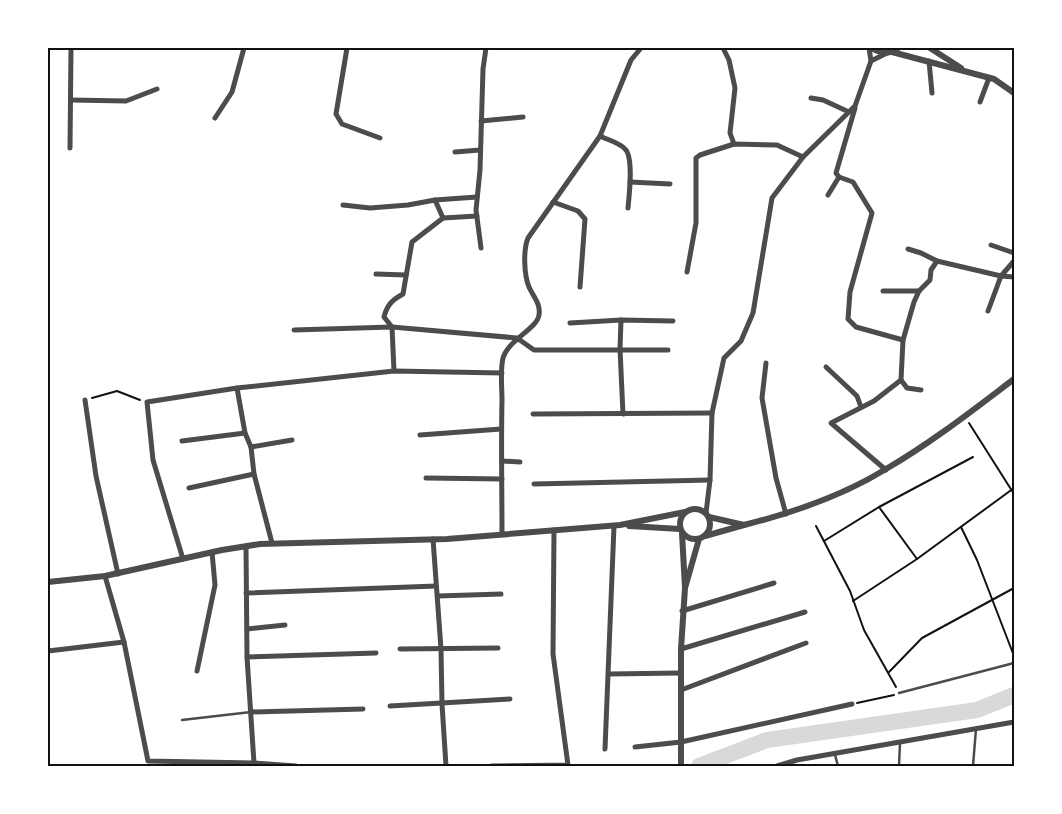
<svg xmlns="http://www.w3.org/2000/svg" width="1062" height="814" viewBox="0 0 1062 814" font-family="'Golos Text',sans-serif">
	<rect width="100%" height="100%" fill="#fff"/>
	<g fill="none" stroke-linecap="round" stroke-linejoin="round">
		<polyline stroke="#d9d9d9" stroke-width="16" points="699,766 767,740 977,710 1014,695"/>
		<g stroke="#111" stroke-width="2">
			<polyline points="92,398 117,391 140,400"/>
			<polyline points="969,423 1014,494"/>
			<polyline points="879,507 917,559"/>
			<polyline points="816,526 850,591 864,630 896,687"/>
			<polyline points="961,527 977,560 1014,656"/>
			<polyline points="824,541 879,507 973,457"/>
			<polyline points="853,601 917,559 1014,488"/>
			<polyline points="889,672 922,638 1014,588"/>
			<polyline points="857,703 894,695"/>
		</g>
		<g stroke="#4c4c4c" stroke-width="2.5">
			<polyline points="899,693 1014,663"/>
			<polyline points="182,720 251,712"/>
			<polyline points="835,755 838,766"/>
			<polyline points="899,766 900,743"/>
			<polyline points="973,766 976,729"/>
		</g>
		<g stroke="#4c4c4c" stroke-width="5">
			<polyline points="347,48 336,114 342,124 380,138"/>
			<polyline points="723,48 729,60 735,88 730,133 734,144"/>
			<polyline points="871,61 887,53"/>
			<polyline points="929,61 932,93"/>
			<polyline points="811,98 823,100 849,112"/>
			<polyline points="71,100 126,101 157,89"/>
			<polyline points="980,102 989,78"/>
			<polyline points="855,108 836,173 839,177 853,182 872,213 850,292 848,319 856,327 903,340"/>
			<polyline points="215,118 232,92 244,48"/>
			<polyline points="481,121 523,117"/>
			<path d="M 600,136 C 608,140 620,143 625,149 C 634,157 629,197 628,208"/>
			<polyline points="70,148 71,48"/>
			<polyline points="455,152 480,150"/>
			<polyline points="630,182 670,184"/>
			<polyline points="828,195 839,177"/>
			<polyline points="435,200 443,218"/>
			<polyline points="553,202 578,211 585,219 580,287"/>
			<polyline points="343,205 370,208 408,205 435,200 477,197"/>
			<polyline points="991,245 1014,253"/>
			<polyline points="481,248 476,210 480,170 483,69 486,48"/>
			<polyline points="908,249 921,253 937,261"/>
			<polyline points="687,272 696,223 696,158 700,155 734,144 777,145 803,157"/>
			<polyline points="376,274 406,275"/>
			<polyline points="883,291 919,291"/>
			<polyline points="988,311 1001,276 1014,261"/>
			<polyline points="621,320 620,349 623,414"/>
			<polyline points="570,323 621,320 673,321"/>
			<polyline points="294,330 392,327 517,338 534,350 668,350"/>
			<polyline points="766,363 762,398 776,478 786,514"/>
			<polyline points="826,367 857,396 861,407"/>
			<path d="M 394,371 L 392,327 L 384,317 C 387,305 392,300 403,294 L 412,242 L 443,218 L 477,216"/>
			<polyline points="901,380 907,388 921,390"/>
			<polyline points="237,388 245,433 251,447 254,474 272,543"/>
			<polyline points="85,400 96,476 118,574"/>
			<polyline points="533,414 712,413"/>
			<polyline points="420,435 501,429"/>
			<polyline points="182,441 245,433"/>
			<polyline points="251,447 292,440"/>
			<polyline points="502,461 520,462"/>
			<polyline points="886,470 831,423 874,401 901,380 903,340 914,302 919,291 930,280 931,270 937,261 1001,276 1014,277"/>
			<polyline points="426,478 502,479"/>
			<polyline points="534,484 710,480"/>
			<polyline points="189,488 254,474"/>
			<polyline points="706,513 710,480 712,413 724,358 741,341 753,313 772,198 803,157 855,106 871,61 869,48"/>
			<path d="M 502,534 C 502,490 501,445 502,400 C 502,387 500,371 503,358 C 508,340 537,329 539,315 C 541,304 533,296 529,287 C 524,275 523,250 528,238 L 600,136 L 631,60 L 641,48"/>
			<polyline points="433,539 441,649 442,704 446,766"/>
			<polyline points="246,546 247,657 254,763"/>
			<polyline points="183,559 153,460 147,402 237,388 394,371 502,373"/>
			<polyline points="105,576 124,642 148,761 254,763 296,766"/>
			<polyline points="246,593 436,586"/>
			<polyline points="438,596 501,594"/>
			<polyline points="682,611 774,583"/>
			<polyline points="247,629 285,625"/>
			<polyline points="400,649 498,648"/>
			<polyline points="681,649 805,612"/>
			<polyline points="48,651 124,642"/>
			<polyline points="247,657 376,653"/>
			<polyline points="197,671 215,585 212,552"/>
			<polyline points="609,674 681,673"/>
			<polyline points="681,690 806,643"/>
			<polyline points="390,706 510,699"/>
			<polyline points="251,712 363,709"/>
			<polyline points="635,747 681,742 852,704"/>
			<polyline points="605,749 614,526"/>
			<polyline points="491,766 568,765 553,654 554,530"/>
			<polyline points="777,766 797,760 1014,722"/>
		</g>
		<g stroke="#4c4c4c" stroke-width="6">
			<path d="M 871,48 C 880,53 890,55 898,48"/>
			<polyline points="930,48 961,68"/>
			<polyline points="892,52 994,79 1014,93"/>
			<circle cx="695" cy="524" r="15"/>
			<path d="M 744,525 C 792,513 844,495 886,469 C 931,443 973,410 1014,379"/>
			<polyline points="629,526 680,529"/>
			<polyline points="682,533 685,588 699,539"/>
			<polyline points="705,536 744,525 709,517"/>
			<polyline points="48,582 105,576 222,550 260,544 447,539 620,525 685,512"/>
			<polyline points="681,766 681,649 685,588"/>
		</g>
	</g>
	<rect width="1062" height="814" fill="none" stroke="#ffffff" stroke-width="98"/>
	<rect x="49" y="49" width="964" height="716" fill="none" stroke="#111" stroke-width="2"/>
</svg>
